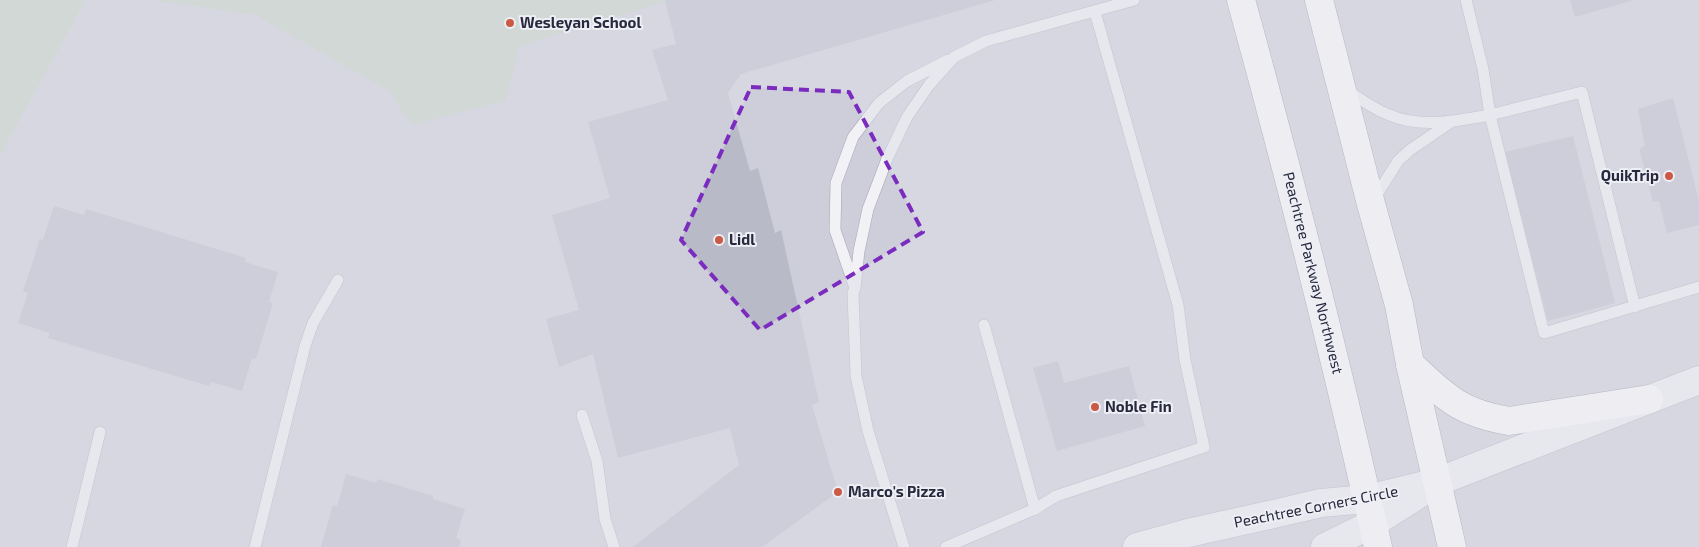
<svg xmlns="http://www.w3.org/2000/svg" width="1699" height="547" viewBox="0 0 1699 547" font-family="'Exo 2',sans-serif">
	<rect width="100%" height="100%" fill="#dfdfe8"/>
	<polygon fill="#cdced9" points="86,0 1699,0 1699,547 0,547 0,156"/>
	<g fill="#c0d1c1">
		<polygon points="0,0 86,0 0,156"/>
		<polygon points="153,0 671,0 519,46 506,101 412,125 388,90 255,15"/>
	</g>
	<g fill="#b9bac7">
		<polygon points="668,0 995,0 741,74 728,93 750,171 758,168 775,233 781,230 819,402 812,405 838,492 762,547 633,547 739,465 730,428 618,458 593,354 559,367 546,319 579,310 552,215 610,198 588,122 668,100 652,50 676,44 665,1"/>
		<polygon points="1570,0 1631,0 1631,1 1575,17"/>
		<polygon points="1673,98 1699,201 1699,225 1667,233 1659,201 1653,202 1640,152 1640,148 1645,146 1638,109"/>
		<polygon points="1573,136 1615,303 1548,321 1505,152"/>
		<polygon points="54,206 84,215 86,209 246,258 245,262 278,272 269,302 273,303 256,359 252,358 242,391 211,382 209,386 48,338 50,333 18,323 28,293 23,291 40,239 43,240"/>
		<polygon points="1058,361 1064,383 1129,366 1145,426 1057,451 1033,368"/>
		<polygon points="346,474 377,483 377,479 433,496 433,499 465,509 456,538 461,540 459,547 321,547 333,505 337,507"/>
	</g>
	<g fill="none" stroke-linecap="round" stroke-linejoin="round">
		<defs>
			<g id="service">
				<polyline points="1466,0 1483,69 1490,115 1582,92 1635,307"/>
				<path d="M 1347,90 C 1360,99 1372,108 1387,114 C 1420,129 1456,121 1490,115 L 1544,333 L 1699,287"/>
				<polyline points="1374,199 1398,161 1410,150 1451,122"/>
				<polyline points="854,285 835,230 836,183 853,137 879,103 907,81 948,60"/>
				<polyline points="582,415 597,461 605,519 614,547"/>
				<polyline points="1035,509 1056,496 1204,447 1185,360 1178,305 1095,12"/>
				<polyline points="72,547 100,432"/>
				<polyline points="255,547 305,346 313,323 338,280"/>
				<polyline points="904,547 868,431 856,376 853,293 855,288 859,251 868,209 887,159 907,117 929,85 954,57 986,41 1134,0"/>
				<polyline points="946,547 1035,509 984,325"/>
			</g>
			<g id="tertiary">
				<polyline points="1137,547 1188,533 1269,515 1321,503 1367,499 1437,482 1699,380"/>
				<polyline points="1325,547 1372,524 1419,494"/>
			</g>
			<g id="trunk">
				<path d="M 1241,0 C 1291,181 1337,364 1378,547"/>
				<polyline points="1319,0 1371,204 1399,305 1410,364 1452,547"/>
				<path d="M 1410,364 C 1445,397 1460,413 1509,421 L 1649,399"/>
			</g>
		</defs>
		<use href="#service" stroke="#a4a5b2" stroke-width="12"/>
		<use href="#tertiary" stroke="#a4a5b2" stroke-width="29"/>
		<use href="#trunk" stroke="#86889e" stroke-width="29"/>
		<use href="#service" stroke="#f1f1f6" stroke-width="11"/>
		<use href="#tertiary" stroke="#f1f1f6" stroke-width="28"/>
		<use href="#trunk" stroke="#fff" stroke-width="28"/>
	</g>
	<path d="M0 0H1699V547H0ZM 751,87 L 849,92 L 923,232 L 760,330 L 681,240 Z" fill="#dfdfe8" fill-opacity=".55" fill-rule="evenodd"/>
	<path fill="none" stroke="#7b2cbf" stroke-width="4" stroke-dasharray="10 6" stroke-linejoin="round" d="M 751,87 L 849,92 L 923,232 L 760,330 L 681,240 Z"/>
	<g fill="#ca5a46" stroke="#eeeff5" stroke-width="2">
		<circle cx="510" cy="23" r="5"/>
		<circle cx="1669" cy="176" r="5"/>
		<circle cx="719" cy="240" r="5"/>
		<circle cx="1095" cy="407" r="5"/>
		<circle cx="838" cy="492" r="5"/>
	</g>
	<g text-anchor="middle" stroke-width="4" stroke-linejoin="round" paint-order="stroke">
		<g font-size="15" font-weight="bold" fill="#28293e" stroke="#eeeff5" text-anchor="start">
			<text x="520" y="28">Wesleyan School</text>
			<text x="1659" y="181" text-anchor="end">QuikTrip</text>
			<text x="729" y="245">Lidl</text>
			<text x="1105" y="412">Noble Fin</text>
			<text x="848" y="497">Marco's Pizza</text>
		</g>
		<g font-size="15" fill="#28293e" stroke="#eeeff5">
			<text transform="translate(1313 273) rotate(76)" y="5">Peachtree Parkway Northwest</text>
			<text transform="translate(1316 507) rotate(-11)" y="5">Peachtree Corners Circle</text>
		</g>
	</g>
</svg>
